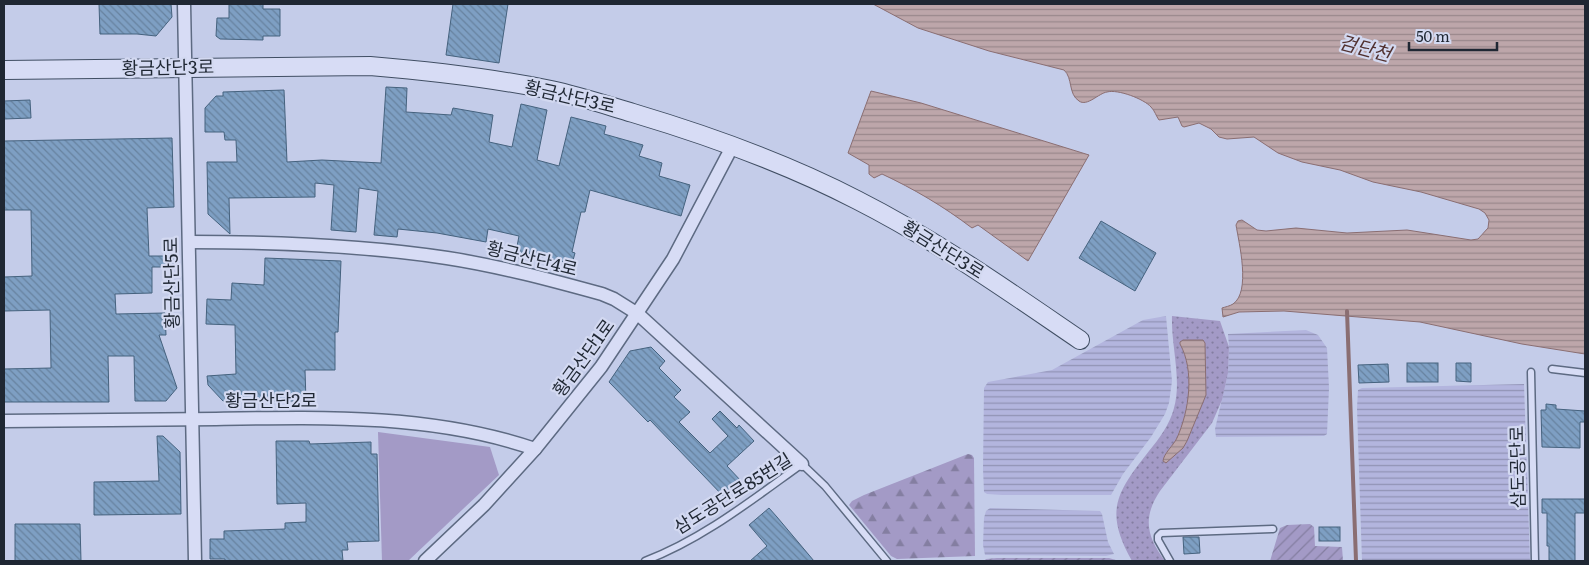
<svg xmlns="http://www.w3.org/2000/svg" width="1589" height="565" viewBox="0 0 1589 565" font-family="Literata,'Noto Sans KR',serif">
	<defs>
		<pattern id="farmland-rules" width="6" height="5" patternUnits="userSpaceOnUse" patternTransform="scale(1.25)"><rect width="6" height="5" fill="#b3b5de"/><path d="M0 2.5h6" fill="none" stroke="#9193b5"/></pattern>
		<pattern id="grass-dots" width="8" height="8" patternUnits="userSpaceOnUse" patternTransform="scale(1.25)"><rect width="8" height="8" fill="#a39ac6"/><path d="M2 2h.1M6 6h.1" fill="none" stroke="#847ea1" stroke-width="1.8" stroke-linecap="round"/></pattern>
		<pattern id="forest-firs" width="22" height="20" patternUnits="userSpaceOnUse" patternTransform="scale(1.25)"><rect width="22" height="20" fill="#a39ac6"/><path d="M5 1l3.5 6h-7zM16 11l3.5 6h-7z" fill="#847ea1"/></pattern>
		<pattern id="garden-furrows" width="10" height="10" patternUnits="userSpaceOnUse" patternTransform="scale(1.25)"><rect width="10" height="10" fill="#a39ac6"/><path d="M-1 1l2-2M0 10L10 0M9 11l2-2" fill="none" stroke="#847ea1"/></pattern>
		<pattern id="water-rules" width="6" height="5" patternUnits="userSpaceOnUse" patternTransform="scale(1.25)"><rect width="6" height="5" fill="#bda6aa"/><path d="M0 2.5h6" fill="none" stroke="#99878b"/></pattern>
		<pattern id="building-back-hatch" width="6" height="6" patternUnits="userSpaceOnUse" patternTransform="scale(1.25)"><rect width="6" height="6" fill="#7e9fc3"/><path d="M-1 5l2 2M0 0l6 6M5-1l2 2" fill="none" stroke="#67829f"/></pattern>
	</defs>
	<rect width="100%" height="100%" fill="#c4cce9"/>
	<g fill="url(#farmland-rules)">
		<polygon points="1166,316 1172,381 1169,403 1165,414 1151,437 1123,474 1111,495 1002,495 987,494 984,492 983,469 984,388 988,382 1052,370 1143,320"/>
		<polygon points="1306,330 1318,335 1327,348 1329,388 1327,434 1324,436 1216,437 1215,429 1228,373 1229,347 1228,334"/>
		<polygon points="1524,384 1530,561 1362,561 1357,408 1358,390 1362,388"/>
		<polygon points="990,508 1100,511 1102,514 1108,542 1114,554 1106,556 985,555 983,545 984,518 986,511"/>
	</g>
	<path fill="url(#grass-dots)" d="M 1172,316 L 1220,321 L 1229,347 L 1228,373 L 1222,400 L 1212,423 L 1160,491 C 1142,518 1147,537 1165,561 L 1132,561 C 1104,511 1116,493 1149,451 C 1159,439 1170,424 1174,408 C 1182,379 1171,347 1172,316 Z"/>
	<polygon fill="url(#forest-firs)" points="968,454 972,455 974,458 975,556 897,559 891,556 849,505 852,501 864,495"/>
	<polygon fill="#a39ac6" points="378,432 490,447 499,475 408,561 382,561"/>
	<g fill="url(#garden-furrows)">
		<polygon points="1310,524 1314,527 1315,546 1342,547 1343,561 1270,561 1280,528 1287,525"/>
		<polygon points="997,558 1109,558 1119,561 984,561 986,559"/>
	</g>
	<g fill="url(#water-rules)" stroke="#8a6e72">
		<path d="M 873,4 L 1585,4 L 1585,354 L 1522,344 L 1420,322 L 1284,311 L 1239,312 L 1223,317 L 1222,308 C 1225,307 1230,306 1233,304 C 1251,292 1239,243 1236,225 L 1238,221 L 1242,220 L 1257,230 L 1266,231 L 1296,228 L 1347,233 L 1407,230 L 1471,240 L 1478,239 L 1488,228 L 1489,220 L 1485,213 L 1479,209 L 1421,192 L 1373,182 L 1340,170 L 1302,162 L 1278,153 L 1254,137 L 1227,139 L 1219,137 L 1211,129 L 1199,123 L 1184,127 L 1182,126 L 1178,117 L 1159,120 C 1156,116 1155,111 1151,107 C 1144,99 1118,89 1107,92 C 1099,93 1087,107 1079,101 C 1068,94 1073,78 1064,70 L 989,51 L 918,28 Z"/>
		<path d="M 871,91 L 921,103 L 1089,155 L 1028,261 L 978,225 L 972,228 C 943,206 914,189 882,174 L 874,178 L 869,174 L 869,165 L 848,153 Z"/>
		<path d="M 1183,340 L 1203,340 L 1205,343 L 1206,395 L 1187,441 L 1183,448 L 1166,463 L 1163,461 C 1164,453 1173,446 1177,438 C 1189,411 1195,371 1180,344 L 1180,342 Z"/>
	</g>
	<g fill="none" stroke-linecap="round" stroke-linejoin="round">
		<polyline stroke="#8a6e72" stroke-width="4" points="1347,311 1356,561"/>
	</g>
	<g fill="url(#building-back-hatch)" stroke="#45627e">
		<polygon points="99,4 171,4 172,17 156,36 137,34 100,34"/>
		<polygon points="229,4 263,4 263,9 280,9 280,36 263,36 263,40 220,39 216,36 217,18 229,18"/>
		<polygon points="453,4 508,4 499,63 446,55"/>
		<polygon points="386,87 407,88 406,112 451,115 453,108 493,115 489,142 512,147 521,104 547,110 537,160 559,166 571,117 606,126 604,134 643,145 639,156 662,163 659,176 690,185 681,216 590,190 585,212 581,212 572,252 575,253 572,264 527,253 526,259 515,257 519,236 488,229 486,242 437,233 398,229 397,237 374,235 378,191 359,188 356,232 331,230 334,185 315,183 315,197 229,198 230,234 208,214 207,162 237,162 236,140 225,140 224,132 205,132 205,108 216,96 223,96 223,92 284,90 287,162 322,160 381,163"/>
		<polygon points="30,100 31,118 4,119 4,101"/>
		<polygon points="172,138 174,207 147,208 149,256 177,256 177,267 152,267 152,293 115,294 116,314 165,313 166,335 159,335 177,388 166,401 135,401 134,356 108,356 109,402 4,402 4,369 51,368 50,310 4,311 4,277 32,276 31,210 4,210 4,141"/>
		<polygon points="1101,221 1156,253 1135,291 1079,258"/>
		<polygon points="265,258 341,261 338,332 335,332 335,370 305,370 306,401 223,401 208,385 207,376 236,374 235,325 206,324 207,299 231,300 232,283 264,285"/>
		<polygon points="651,347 665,361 659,368 681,390 674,397 690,412 679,422 710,453 728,436 712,419 720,411 737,428 739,425 754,441 727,466 742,482 725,498 650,420 648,422 609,382 630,351"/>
		<rect x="1407" y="363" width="31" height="19"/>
		<polygon points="1456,363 1471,363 1471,382 1456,381"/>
		<polygon points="1388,364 1389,382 1359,383 1358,365"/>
		<polygon points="1546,404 1556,405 1556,409 1585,411 1585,422 1580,422 1580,448 1542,447 1541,410 1546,410"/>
		<polygon points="157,436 163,436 180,452 181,514 94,515 94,482 159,481"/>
		<polygon points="276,441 309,441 310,444 371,442 371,454 377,454 379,541 347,542 348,550 342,550 343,561 225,561 225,559 210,559 210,539 224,539 224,531 285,529 285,523 306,522 306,503 277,504"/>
		<polygon points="1542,499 1585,499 1585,513 1575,513 1575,561 1549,561 1549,546 1547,546 1547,513 1542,513"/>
		<polygon points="769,508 777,517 814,561 750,561 767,546 749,525"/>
		<polygon points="15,524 80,524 81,561 15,561"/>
		<rect x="1319" y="527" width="21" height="14"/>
		<polygon points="1183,537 1199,537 1200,553 1184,554"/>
	</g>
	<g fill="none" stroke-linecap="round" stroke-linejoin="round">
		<defs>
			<g id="lane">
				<polyline points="1552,369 1585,373"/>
				<polyline points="1531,372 1535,561"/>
				<path d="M 645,561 C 703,539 753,499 802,464 L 825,486 L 887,561"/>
				<polyline points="1170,561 1158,540 1158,536 1161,533 1273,529"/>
			</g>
			<g id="street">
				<polyline points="184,4 195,561"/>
				<path d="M 190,242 C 276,242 362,245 447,258 C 499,266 551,280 602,294 L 614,299 L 638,314 L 802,464"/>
				<path d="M 4,421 C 75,420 145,420 216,419 C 323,417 433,414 535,449"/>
				<polyline points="425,561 484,505 535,449 601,367 673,259 733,145"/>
			</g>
			<path id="secondary" d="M 4,70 L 370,66 C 430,71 492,78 551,90 C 579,96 606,105 633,113 C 710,136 786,163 857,200 C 936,240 1008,291 1080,340"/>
		</defs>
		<use href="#lane" stroke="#5d6a82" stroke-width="9"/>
		<use href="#street" stroke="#5d6a82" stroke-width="15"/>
		<use href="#secondary" stroke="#404e63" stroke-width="20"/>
		<use href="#lane" stroke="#d7dcf5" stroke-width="6"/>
		<use href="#street" stroke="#d7dcf5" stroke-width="12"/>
		<use href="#secondary" stroke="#d7dcf5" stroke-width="18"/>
	</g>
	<g text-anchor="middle" stroke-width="4.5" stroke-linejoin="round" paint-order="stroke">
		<g font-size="18" fill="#1f2733" stroke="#d3d9f1">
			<text transform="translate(168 68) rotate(-1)" y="6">황금산단3로</text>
			<text transform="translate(570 97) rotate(13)" y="6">황금산단3로</text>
			<text transform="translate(943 250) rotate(32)" y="6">황금산단3로</text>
			<text transform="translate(532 259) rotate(14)" y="6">황금산단4로</text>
			<text transform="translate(172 283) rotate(-91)" y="6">황금산단5로</text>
			<text transform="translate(584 358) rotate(-54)" y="6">황금산단1로</text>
			<text x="271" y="407">황금산단2로</text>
			<text transform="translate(1518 467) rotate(-91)" y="6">삼도공단로</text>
			<text transform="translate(733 494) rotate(-32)" y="6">삼도공단로85번길</text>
		</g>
		<g font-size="19" font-style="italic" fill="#513130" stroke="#d3d9f1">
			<text transform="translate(1365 48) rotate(15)" y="7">검단천</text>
		</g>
	</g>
	<rect width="1589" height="565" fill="none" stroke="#1f2733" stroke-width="10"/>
	<path d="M1409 42v8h88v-8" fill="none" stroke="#1f2733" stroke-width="2.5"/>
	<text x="1416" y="42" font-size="15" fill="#1f2733" stroke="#d3d9f1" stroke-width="4" paint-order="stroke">50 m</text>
</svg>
